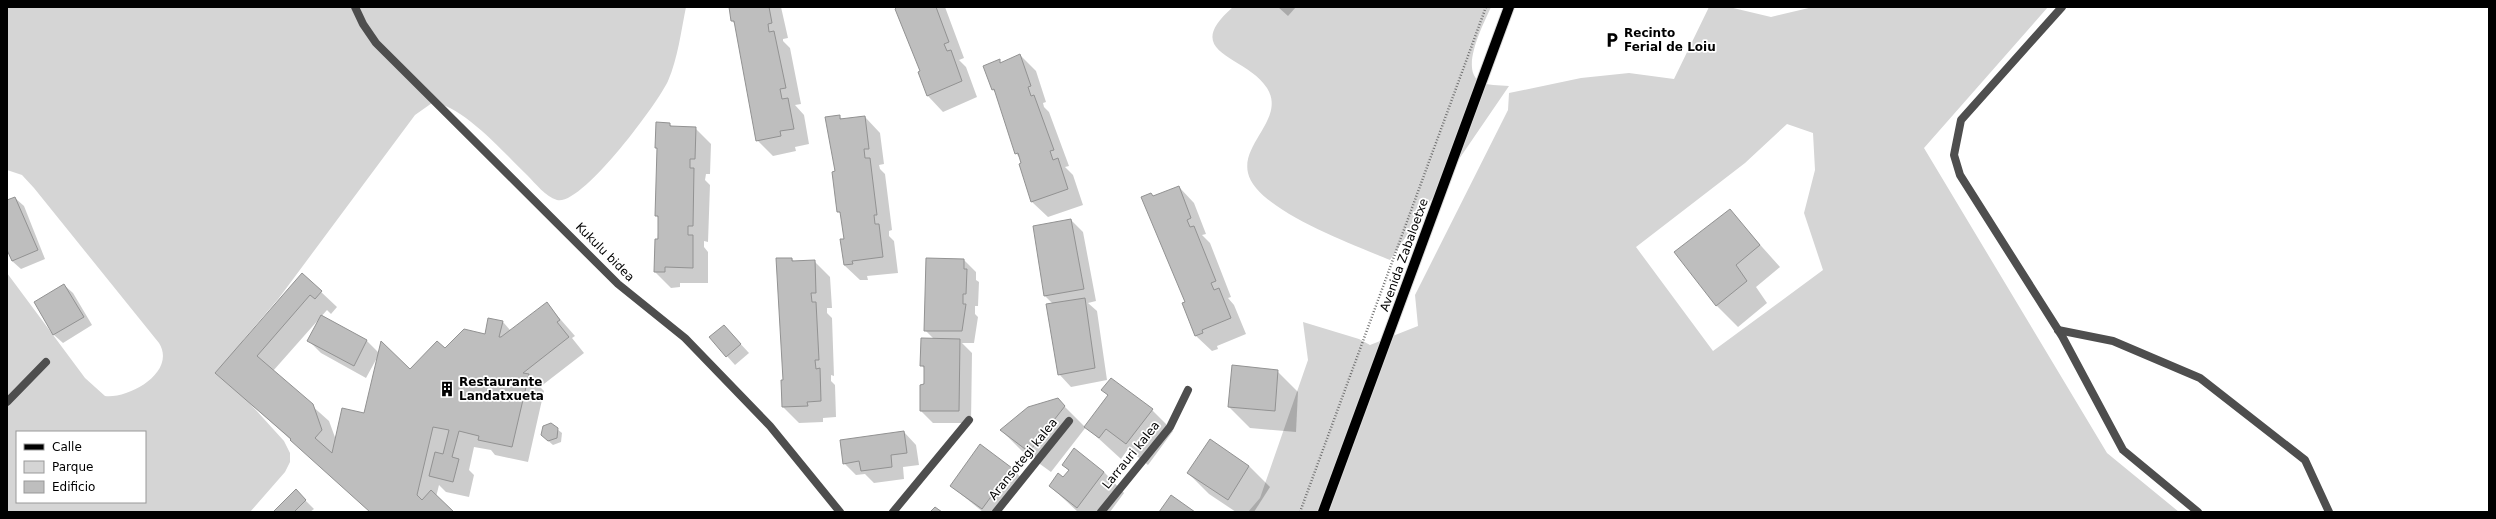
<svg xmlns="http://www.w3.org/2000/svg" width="2496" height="519" viewBox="0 0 2496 519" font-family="'DejaVu Sans',sans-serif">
	<rect width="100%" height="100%" fill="#fff"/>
	<g fill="#d5d5d5" fill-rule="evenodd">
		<path d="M 7,7 L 686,7 C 681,31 678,58 668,81 C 658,103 581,207 557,200 C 545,196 536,184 527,175 C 506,155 461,103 432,103 L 415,115 L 279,298 L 244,339 L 233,357 L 245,398 L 284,441 L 290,453 L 290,462 L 285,472 L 250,512 L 7,512 L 7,273 L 85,378 L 105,396 C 129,399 177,372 159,343 L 34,188 L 22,175 L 7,170 ZM 17,432 L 145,432 L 145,502 L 17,502 Z"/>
		<path d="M 1233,7 L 1491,7 C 1484,23 1460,68 1479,81 C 1487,86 1499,85 1509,86 L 1390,260 C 1357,246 1256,210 1248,173 C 1241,143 1286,118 1267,88 C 1246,55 1179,54 1233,7 Z"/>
		<path d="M 1709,7 L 1729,7 L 1771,17 L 1813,7 L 2048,7 L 1924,148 L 2107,453 L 2179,512 L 1248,512 L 1260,498 L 1308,360 L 1303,322 L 1359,339 L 1370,345 L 1418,326 L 1415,295 L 1508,110 L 1509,93 L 1581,78 L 1629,73 L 1674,79 ZM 1787,124 L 1813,133 L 1815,170 L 1804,213 L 1823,270 L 1713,351 L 1636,247 L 1745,163 Z"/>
	</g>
	<g fill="#0003">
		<polygon points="730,7 781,7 788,38 783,39 783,41 790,48 801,104 795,105 804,115 809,144 795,147 796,151 773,156 757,140 735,24 732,21"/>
		<polygon points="898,7 945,7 964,58 959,60 966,67 977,97 943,112 928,96 919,73 921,72 897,10"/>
		<polygon points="1278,7 1296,7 1288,16"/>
		<polygon points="1020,55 1036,71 1046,102 1043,103 1044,107 1049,112 1069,166 1065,167 1073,175 1083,205 1048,217 1032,202 1020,164 1023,163 1016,153 996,93 992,89 999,61 1002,63"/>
		<polygon points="839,116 843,120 865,117 880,133 884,164 879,165 880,169 885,174 892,230 889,231 889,236 894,241 898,273 867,276 868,280 860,280 844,265 845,240 842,215 838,211 836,172"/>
		<polygon points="669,124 673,127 695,128 711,144 710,174 706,174 705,180 710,185 708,242 704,241 704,247 708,252 708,283 680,283 680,287 671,288 655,272 659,219 656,215 658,150 656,148"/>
		<polygon points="1179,187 1194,203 1206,234 1202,235 1210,243 1231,297 1228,298 1234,305 1246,334 1217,346 1218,349 1212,351 1196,336 1183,304 1186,303 1154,197"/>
		<polygon points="15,198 24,206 45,259 21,269 12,261 7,248 7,201"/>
		<polygon points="1729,210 1780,267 1756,287 1767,303 1738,327 1717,306 1676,252"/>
		<polygon points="1071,220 1083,232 1096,301 1088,303 1097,311 1107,380 1071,387 1059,374 1053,304 1045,296 1035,226"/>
		<polygon points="792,259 795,262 814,261 830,277 832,308 827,308 827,313 832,318 834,376 831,375 831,381 835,385 836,417 823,418 823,422 799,423 783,407"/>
		<polygon points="964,260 976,272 976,280 979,282 978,306 975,306 975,314 978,317 974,343 962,343 972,353 971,423 933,423 921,411 925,369 921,365 935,340 925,330"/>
		<polygon points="302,274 337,307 331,314 327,310 273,371 329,421 336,440 365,414 378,356 366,378 321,353 309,341 321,316 367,341 379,353 410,371 446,350 485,335 489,319 503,322 511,331 547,304 575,336 572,338 584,353 540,387 544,391 528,462 495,455 491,450 474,447 469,470 474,475 469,497 446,492 439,485 436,497 452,512 371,512 233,388"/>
		<polygon points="64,285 73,293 92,325 63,343 54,335 35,303"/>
		<polygon points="724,326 749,353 735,365 711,338"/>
		<polygon points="1277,371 1298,392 1296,432 1250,428 1229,407"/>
		<polygon points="1103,390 1152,410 1173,431 1148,465 1128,449 1121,459 1086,427 1051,472 1022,451 1001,430 1058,400 1085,427 1108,396"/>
		<polygon points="557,429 562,433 561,442 553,445 546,439"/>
		<polygon points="904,432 916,445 919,465 903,467 904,479 874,483 865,474 856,475 844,463"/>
		<polygon points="1210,440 1249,466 1270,487 1254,512 1236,512 1209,494 1188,473"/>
		<polygon points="1063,465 1104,472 1124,493 1110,512 1078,512 1050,486 1064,479 1069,471"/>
		<polygon points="1012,468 1024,481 1001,512 983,512 951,486"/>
		<polygon points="296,491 314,509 310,512 274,512"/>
	</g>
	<g fill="#bebebe" stroke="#929292">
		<polygon points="729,7 769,7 772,23 768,24 769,32 774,31 786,88 780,89 782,99 788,98 794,129 780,131 781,136 756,141 734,21 731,21"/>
		<polygon points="897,7 936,7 949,42 944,44 947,51 951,50 962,81 927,96 918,72 920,71 895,9"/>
		<polygon points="1020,54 1031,86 1028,87 1031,96 1034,95 1054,150 1050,151 1053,160 1058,158 1068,189 1031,202 1019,164 1021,163 1018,153 1015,154 994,89 992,90 983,66 1000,59 1000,63"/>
		<polygon points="840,115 840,119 865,116 869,149 864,149 865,158 870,158 877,215 874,215 875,224 879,224 883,257 852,261 853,264 844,265 840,239 844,239 840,212 837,212 832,172 835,171 825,117"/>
		<polygon points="656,122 670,123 670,126 696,127 695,159 690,159 690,168 694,168 693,226 688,226 688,235 693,235 693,268 665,267 665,272 654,272 655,239 658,239 658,216 655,216 657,148 655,148"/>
		<polygon points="1179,186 1191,218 1187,220 1190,227 1194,226 1216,281 1211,283 1214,290 1219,288 1231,318 1202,330 1203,333 1195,336 1182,303 1185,302 1141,197 1151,193 1153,196"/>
		<polygon points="15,197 38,250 12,261 7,250 7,200"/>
		<polygon points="1730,209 1760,245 1736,265 1747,281 1716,306 1674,252"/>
		<polygon points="1071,219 1084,289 1044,296 1033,226"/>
		<polygon points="776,258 792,258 792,261 815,260 816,293 811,293 812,302 816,302 819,360 815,360 816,369 820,368 821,401 807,402 808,406 782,407 781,380 783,380"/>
		<polygon points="926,258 964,259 964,269 967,269 966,294 963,294 963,304 966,304 962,331 924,331"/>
		<polygon points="302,273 322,291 315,299 310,295 257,356 313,404 322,430 315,438 332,453 342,408 364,413 381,341 410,369 437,341 445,348 464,329 485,334 488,318 503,321 499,337 501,337 547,302 560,320 557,322 569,337 523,373 529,374 512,447 478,440 479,436 459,431 452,457 459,459 453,482 429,476 435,452 443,454 449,430 433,427 417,495 422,500 431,490 454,512 370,512 290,440 291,439 215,373"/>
		<polygon points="64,284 84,317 53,335 34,302"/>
		<polygon points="1085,298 1095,368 1058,375 1046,304"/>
		<polygon points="321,315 367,340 354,366 307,341"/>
		<polygon points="724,325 741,344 726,357 709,337"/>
		<polygon points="921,338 960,339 959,411 920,411 920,385 924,384 924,366 920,366"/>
		<polygon points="1232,365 1278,370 1275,411 1228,407"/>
		<polygon points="1111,378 1153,409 1126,444 1106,429 1099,438 1084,427 1108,395 1101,390"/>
		<polygon points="1058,398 1065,406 1029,452 1000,430 1028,407"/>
		<polygon points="551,423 558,428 557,438 548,441 541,435 543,426"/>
		<polygon points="904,431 907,453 891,455 892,467 861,471 859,461 843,464 840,440"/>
		<polygon points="1210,439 1249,466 1228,500 1187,473"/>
		<polygon points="980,444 1012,468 982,509 950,486"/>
		<polygon points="1074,448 1104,472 1077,508 1049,486 1058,473 1063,477 1069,470 1062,465"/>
		<polygon points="296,489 306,500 294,512 273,512"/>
		<polygon points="1171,495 1195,512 1159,512"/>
		<polygon points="935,507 942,512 930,512"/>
	</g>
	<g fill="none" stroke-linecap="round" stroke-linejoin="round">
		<defs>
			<polyline id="primary" points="1323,512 1509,7"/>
		</defs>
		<use href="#primary" stroke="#dbdbdb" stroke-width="12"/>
		<polyline stroke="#707070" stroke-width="2.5" stroke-dasharray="1 2" stroke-linecap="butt" points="1300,512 1486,7"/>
		<g stroke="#4e4e4e" stroke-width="8">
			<polyline points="2062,7 1961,120 1954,155 1960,175 2062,336 2123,450 2198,512"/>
			<polyline points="2058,330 2113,341 2200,378 2305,460 2329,512"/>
			<polyline points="7,402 46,362"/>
		</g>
		<polyline stroke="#4e4e4e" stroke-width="8" points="996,512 1069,421"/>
		<g stroke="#4e4e4e" stroke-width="8">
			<polyline points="355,7 363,24 376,43 618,284 685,338 770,426 840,512"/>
			<polyline points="893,512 969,420"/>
			<polyline points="1101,512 1170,427 1188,390"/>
		</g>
		<use href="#primary" stroke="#000" stroke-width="10"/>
	</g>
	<defs>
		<symbol id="parking-bare" viewBox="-9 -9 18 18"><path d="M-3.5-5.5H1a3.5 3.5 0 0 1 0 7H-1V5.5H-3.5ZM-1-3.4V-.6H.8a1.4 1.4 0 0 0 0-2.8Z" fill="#000" stroke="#fff" stroke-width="2.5" paint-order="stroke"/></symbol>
		<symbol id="building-bare" viewBox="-9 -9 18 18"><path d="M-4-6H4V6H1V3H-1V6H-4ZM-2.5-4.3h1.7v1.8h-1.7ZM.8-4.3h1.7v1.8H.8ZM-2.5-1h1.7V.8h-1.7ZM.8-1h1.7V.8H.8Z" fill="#000" stroke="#fff" stroke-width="2.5" paint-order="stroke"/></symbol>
	</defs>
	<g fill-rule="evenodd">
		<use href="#parking-bare" x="1601" y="29" width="22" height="22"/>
		<use href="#building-bare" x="436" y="378" width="22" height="22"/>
	</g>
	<g text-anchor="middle" stroke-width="3.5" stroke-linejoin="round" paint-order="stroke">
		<g font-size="12" font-weight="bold" fill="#000" stroke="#fff" text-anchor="start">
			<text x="1624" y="37">Recinto<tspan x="1624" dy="14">Ferial de Loiu</tspan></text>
			<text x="459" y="386">Restaurante<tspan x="459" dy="14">Landatxueta</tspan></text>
		</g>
		<g font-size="12" fill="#000" stroke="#fff">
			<text transform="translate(605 252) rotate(45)" y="4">Kukulu bidea</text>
			<text transform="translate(1404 255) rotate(-70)" y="4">Avenida Zabaloetxe</text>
			<text transform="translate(1131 455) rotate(-51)" y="4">Larrauri kalea</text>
			<text transform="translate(1023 459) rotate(-51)" y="4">Aransotegi kalea</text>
		</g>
	</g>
	<rect width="2496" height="519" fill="none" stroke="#000000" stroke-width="16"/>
	<rect x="16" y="431" width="130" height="72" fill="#ffffff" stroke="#999999"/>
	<rect x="24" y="444" width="20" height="6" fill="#000000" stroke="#999999"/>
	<text x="52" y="451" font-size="12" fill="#000000">Calle</text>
	<rect x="24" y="461" width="20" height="12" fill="#d5d5d5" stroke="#999999"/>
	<text x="52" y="471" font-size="12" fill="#000000">Parque</text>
	<rect x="24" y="481" width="20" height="12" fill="#bebebe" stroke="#999999"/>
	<text x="52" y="491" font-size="12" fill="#000000">Edificio</text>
</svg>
